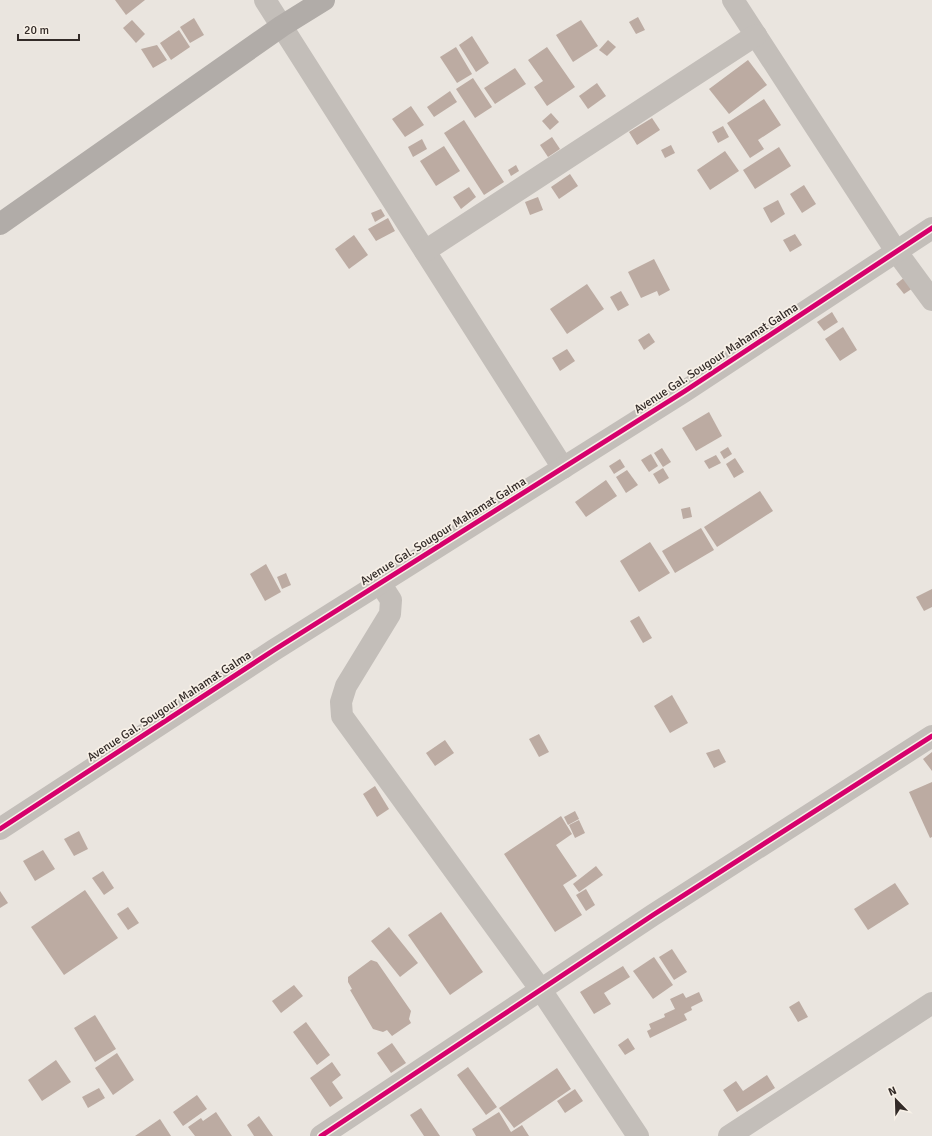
<svg xmlns="http://www.w3.org/2000/svg" width="932" height="1136" viewBox="0 0 932 1136" font-family="Signika,sans-serif">
	<rect width="100%" height="100%" fill="#eae5df"/>
	<g fill="#bcaba2">
		<polygon points="115,0 145,0 126,15"/>
		<polygon points="638,17 645,30 636,34 629,22"/>
		<polygon points="194,18 204,35 190,43 180,27"/>
		<polygon points="132,20 145,34 136,43 123,28"/>
		<polygon points="581,20 598,46 573,62 556,35"/>
		<polygon points="179,30 190,47 171,60 160,43"/>
		<polygon points="472,36 489,63 476,72 459,45"/>
		<polygon points="608,40 616,47 607,56 599,50"/>
		<polygon points="157,45 167,60 153,68 141,49"/>
		<polygon points="456,47 472,74 457,83 440,57"/>
		<polygon points="547,47 575,87 547,106 534,87 543,81 528,60"/>
		<polygon points="748,60 767,85 729,114 709,89"/>
		<polygon points="515,68 526,84 495,104 484,88"/>
		<polygon points="473,78 492,107 475,118 456,89"/>
		<polygon points="597,83 606,96 588,109 579,96"/>
		<polygon points="450,91 457,102 434,117 427,107"/>
		<polygon points="764,99 781,125 758,140 764,149 750,158 727,123"/>
		<polygon points="411,106 424,125 405,137 392,119"/>
		<polygon points="551,113 559,122 550,130 542,121"/>
		<polygon points="652,118 660,130 637,145 629,132"/>
		<polygon points="464,120 504,182 484,195 444,133"/>
		<polygon points="723,126 729,137 718,143 712,132"/>
		<polygon points="552,137 560,149 548,157 540,145"/>
		<polygon points="422,139 427,149 413,157 408,147"/>
		<polygon points="671,145 675,153 665,158 661,150"/>
		<polygon points="444,146 460,171 436,186 420,161"/>
		<polygon points="779,147 791,166 755,189 743,170"/>
		<polygon points="725,151 739,171 710,190 697,170"/>
		<polygon points="516,165 519,171 511,176 508,170"/>
		<polygon points="570,174 578,186 559,199 551,187"/>
		<polygon points="804,185 816,204 802,213 790,194"/>
		<polygon points="469,187 476,197 461,209 453,197"/>
		<polygon points="538,197 543,210 530,215 525,202"/>
		<polygon points="778,200 785,214 771,223 763,208"/>
		<polygon points="381,209 385,216 375,222 371,213"/>
		<polygon points="388,218 395,231 376,241 368,229"/>
		<polygon points="795,234 802,245 790,252 783,240"/>
		<polygon points="354,235 368,255 349,269 335,249"/>
		<polygon points="654,259 670,290 659,296 657,291 641,298 628,272"/>
		<polygon points="905,277 913,288 904,294 896,284"/>
		<polygon points="587,284 604,309 567,334 550,309"/>
		<polygon points="621,291 629,305 618,311 610,297"/>
		<polygon points="832,312 838,322 824,331 817,322"/>
		<polygon points="843,327 857,350 840,361 825,339"/>
		<polygon points="649,333 655,342 644,350 638,340"/>
		<polygon points="567,349 575,361 560,371 552,358"/>
		<polygon points="709,412 722,436 696,451 682,428"/>
		<polygon points="728,447 732,454 724,459 720,452"/>
		<polygon points="662,448 671,462 663,467 654,453"/>
		<polygon points="651,454 658,466 649,472 641,460"/>
		<polygon points="716,455 721,463 709,469 704,461"/>
		<polygon points="735,458 744,472 734,478 726,464"/>
		<polygon points="620,459 625,467 614,474 609,466"/>
		<polygon points="663,468 669,478 659,484 653,474"/>
		<polygon points="627,470 638,485 626,493 616,477"/>
		<polygon points="606,480 617,496 586,517 575,502"/>
		<polygon points="760,491 773,511 717,547 704,527"/>
		<polygon points="690,507 692,517 683,519 681,509"/>
		<polygon points="701,528 714,550 675,573 662,551"/>
		<polygon points="650,542 670,573 639,592 620,561"/>
		<polygon points="266,564 281,592 265,601 250,574"/>
		<polygon points="286,573 291,585 282,589 277,577"/>
		<polygon points="932,589 932,607 924,611 916,597"/>
		<polygon points="639,616 652,638 643,643 630,621"/>
		<polygon points="672,695 688,723 670,733 654,706"/>
		<polygon points="539,734 549,752 539,757 529,739"/>
		<polygon points="445,740 454,753 435,766 426,753"/>
		<polygon points="719,749 726,762 714,768 706,753"/>
		<polygon points="932,752 932,771 923,759"/>
		<polygon points="932,782 932,837 930,838 909,792"/>
		<polygon points="375,786 389,809 377,817 363,794"/>
		<polygon points="575,811 579,819 568,825 564,817"/>
		<polygon points="561,816 572,834 556,845 577,876 563,885 582,915 555,932 504,854"/>
		<polygon points="579,820 585,833 575,838 569,825"/>
		<polygon points="79,831 88,849 74,856 64,839"/>
		<polygon points="43,850 55,869 35,881 23,861"/>
		<polygon points="596,866 603,875 579,892 573,884"/>
		<polygon points="103,871 114,888 104,895 92,878"/>
		<polygon points="895,883 909,904 868,930 854,909"/>
		<polygon points="586,889 595,905 586,911 576,895"/>
		<polygon points="85,890 118,938 64,975 31,927"/>
		<polygon points="0,891 8,903 0,908"/>
		<polygon points="128,907 139,923 128,930 117,914"/>
		<polygon points="441,912 483,972 450,995 408,935"/>
		<polygon points="389,927 418,963 400,977 371,941"/>
		<polygon points="672,949 687,972 674,980 659,957"/>
		<polygon points="654,957 673,985 653,999 633,971"/>
		<polygon points="371,960 377,962 411,1011 409,1019 411,1023 392,1036 387,1030 383,1032 373,1029 350,990 352,989 348,982 348,977"/>
		<polygon points="623,966 630,977 604,993 611,1004 594,1014 580,992"/>
		<polygon points="294,985 303,996 281,1013 272,1001"/>
		<polygon points="699,992 703,1001 691,1007 692,1010 684,1014 687,1020 650,1038 647,1031 651,1029 649,1024 665,1017 664,1014 675,1009 670,999 683,993 686,998"/>
		<polygon points="799,1001 808,1017 798,1022 789,1007"/>
		<polygon points="95,1015 116,1049 95,1062 74,1028"/>
		<polygon points="306,1022 330,1055 317,1065 293,1032"/>
		<polygon points="628,1038 635,1049 625,1055 618,1045"/>
		<polygon points="392,1043 406,1063 391,1073 377,1053"/>
		<polygon points="117,1053 134,1080 113,1095 95,1068"/>
		<polygon points="56,1060 71,1082 42,1101 28,1080"/>
		<polygon points="332,1062 341,1075 332,1082 343,1098 330,1107 310,1078"/>
		<polygon points="468,1067 497,1107 486,1115 457,1075"/>
		<polygon points="557,1068 571,1089 514,1128 499,1108"/>
		<polygon points="767,1075 775,1088 737,1112 723,1090 736,1081 743,1091"/>
		<polygon points="99,1088 105,1098 88,1108 82,1097"/>
		<polygon points="575,1089 583,1101 565,1113 557,1101"/>
		<polygon points="197,1095 207,1109 183,1126 173,1112"/>
		<polygon points="421,1108 440,1136 424,1136 410,1115"/>
		<polygon points="216,1112 232,1136 195,1136 188,1127 201,1118 203,1121"/>
		<polygon points="499,1112 511,1132 522,1125 529,1136 476,1136 472,1129"/>
		<polygon points="259,1116 273,1136 254,1136 247,1125"/>
		<polygon points="160,1119 171,1136 135,1136"/>
	</g>
	<g fill="none" stroke-linecap="round" stroke-linejoin="round">
		<g stroke="#c3beb9" stroke-width="22">
			<polyline points="265,0 563,468"/>
			<polyline points="733,0 896,251 932,300"/>
			<polyline points="425,251 756,35"/>
			<polyline points="380,583 391,600 390,614 346,686 341,702 342,716 541,990 638,1136"/>
			<polyline points="0,829 274,650 685,391 932,228"/>
			<polyline points="321,1136 653,915 932,736"/>
			<polyline points="729,1136 932,1003"/>
		</g>
		<polyline stroke="#b1aca8" stroke-width="22" points="0,224 282,26 324,0"/>
		<defs>
			<g id="cycleway">
				<polyline points="0,829 274,650 685,391 932,228"/>
				<polyline points="321,1136 653,915 932,736"/>
			</g>
		</defs>
		<use href="#cycleway" stroke="#f7f0e7" stroke-width="8"/>
		<use href="#cycleway" stroke="#d6006c" stroke-width="5"/>
	</g>
	<g text-anchor="middle" stroke-width="3.5" stroke-linejoin="round" paint-order="stroke">
		<g font-size="12" fill="#332b28" stroke="#f7f0e7">
			<text transform="translate(716 358) rotate(-33)" y="4">Avenue Gal. Sougour Mahamat Galma</text>
			<text transform="translate(443 531) rotate(-32)" y="4">Avenue Gal. Sougour Mahamat Galma</text>
			<text transform="translate(169 706) rotate(-33)" y="4">Avenue Gal. Sougour Mahamat Galma</text>
		</g>
	</g>
	<g transform="translate(896 1100) rotate(337)" stroke="#f7f0e7" stroke-width="3" paint-order="stroke">
	<path d="M0-3L7 15L0 10L-7 15Z" fill="#332b28"/>
	<text y="-6" font-size="11" font-weight="bold" text-anchor="middle" fill="#332b28">N</text>
	</g>
	<path d="M18 34v6h61v-6" fill="none" stroke="#332b28" stroke-width="2"/>
	<text x="24" y="34" font-size="12" fill="#332b28" stroke="#f7f0e7" stroke-width="3" paint-order="stroke">20 m</text>
</svg>
